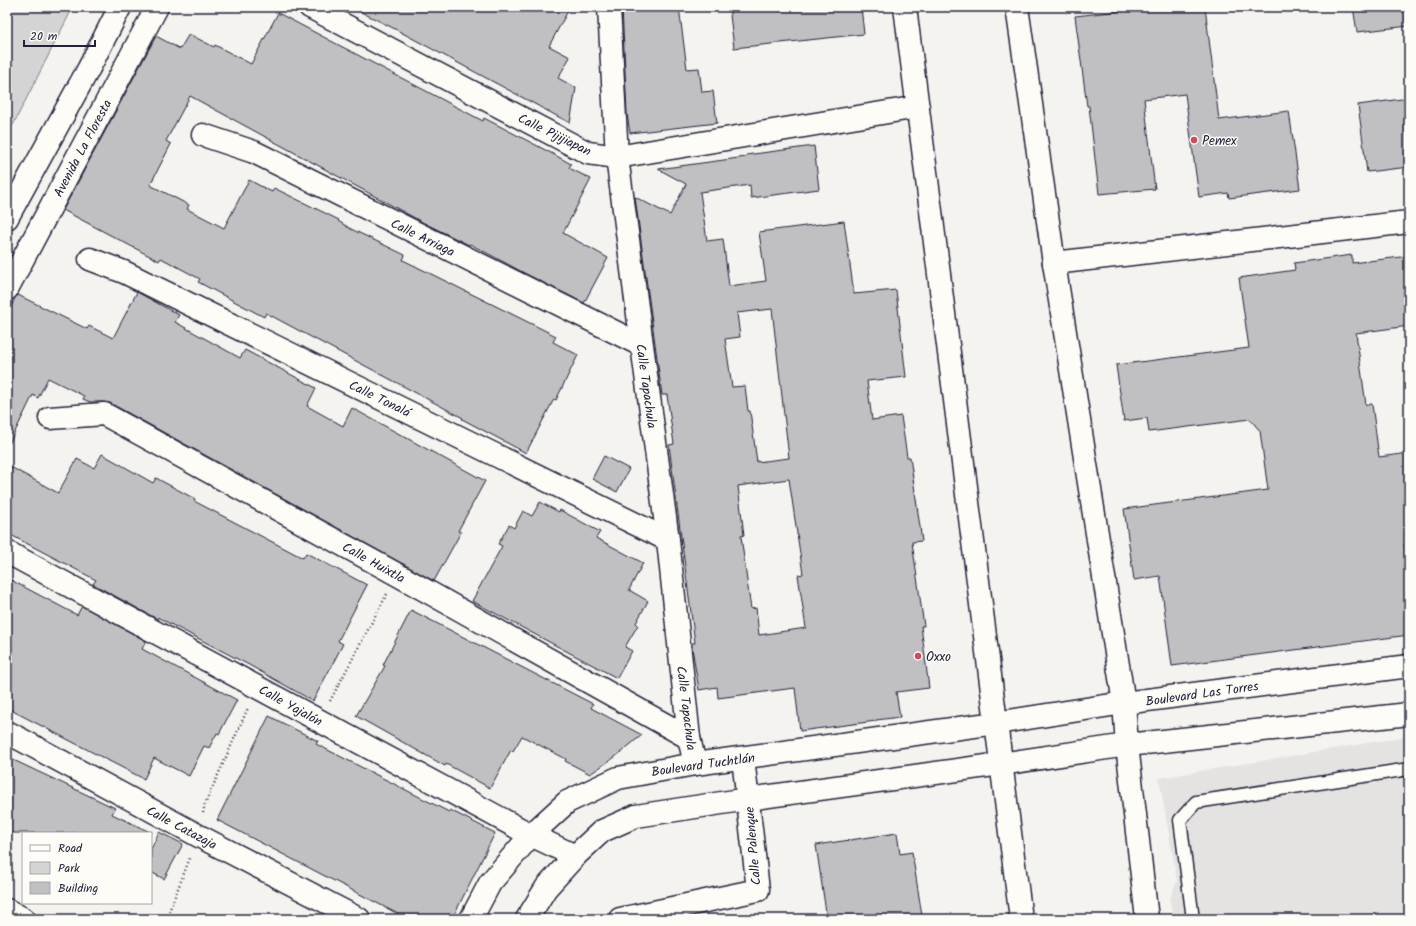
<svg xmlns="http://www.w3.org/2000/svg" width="1416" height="926" viewBox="0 0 1416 926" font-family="Kalam,sans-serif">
	<rect width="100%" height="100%" fill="#f4f3ef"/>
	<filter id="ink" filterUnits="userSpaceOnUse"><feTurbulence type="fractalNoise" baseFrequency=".025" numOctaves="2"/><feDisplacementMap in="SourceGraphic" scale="8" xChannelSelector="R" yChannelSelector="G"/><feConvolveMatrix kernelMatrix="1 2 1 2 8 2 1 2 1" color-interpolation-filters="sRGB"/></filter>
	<g filter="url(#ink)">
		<polygon fill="#e4e3e2" points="1409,736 1409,919 1173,919 1170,899 1177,881 1159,778"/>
		<polygon fill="#d5d4d5" stroke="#7c7b88" points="7,7 73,7 13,125 7,122"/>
		<g fill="#c0bfc2" stroke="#22223b" fill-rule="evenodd">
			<polygon points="351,7 570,7 549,46 570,57 558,78 576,88 570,123 393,28"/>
			<polygon points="622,7 679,7 687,69 699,68 702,92 713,91 717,123 630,133 627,114"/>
			<polygon points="729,7 861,7 864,34 734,48"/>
			<polygon points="1120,7 1205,7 1219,120 1289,111 1300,189 1229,198 1228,193 1199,197 1185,94 1144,99 1155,189 1099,194 1089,106 1087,106 1075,16 1120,11"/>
			<polygon points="1353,7 1409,7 1409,26 1357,32"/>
			<polygon points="278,13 483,121 484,118 553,154 571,164 569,168 591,179 563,233 608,258 584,303 526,274 470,244 469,245 424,223 190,96 166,141 171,144 150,185 189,205 187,209 224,228 249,180 272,192 274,188 339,220 338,221 351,229 405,255 403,260 556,336 553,342 578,355 556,400 554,399 526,453 462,419 463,418 266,313 264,317 198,282 200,279 161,258 159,261 63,210 156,36 180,49 189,34 214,47 215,45 251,64"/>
			<polygon points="1409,98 1409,167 1367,172 1358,105"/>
			<path d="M 814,146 L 819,189 L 751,198 L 750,185 L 700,192 L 707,241 L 723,239 L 729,286 L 766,281 L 759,232 L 844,221 L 854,294 L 896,290 L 906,377 L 867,381 L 872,420 L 901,416 L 907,457 L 910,457 L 922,541 L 912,542 L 924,626 L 921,626 L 929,688 L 896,692 L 900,717 L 876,720 L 876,721 L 800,731 L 795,688 L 718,698 L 717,687 L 699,690 L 692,648 L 692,643 L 695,643 L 669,445 L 674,444 L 667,395 L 662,395 L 635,197 L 670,215 L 686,184 L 658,169 L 746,157 L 746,155 ZM 772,309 L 789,458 L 757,462 L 750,411 L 748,411 L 745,386 L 732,387 L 725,339 L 740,337 L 737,313 ZM 789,479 L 803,574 L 798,575 L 806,628 L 759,635 L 756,608 L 751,609 L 748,588 L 741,536 L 744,535 L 738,486 Z"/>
			<polygon points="1352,255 1352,263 1409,256 1409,326 1356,333 1366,405 1372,404 1379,457 1409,453 1409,543 1404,544 1409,583 1409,635 1172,666 1160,576 1134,580 1124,509 1268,490 1260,431 1250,419 1149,432 1147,418 1124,421 1116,365 1249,348 1239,278 1295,270 1294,263"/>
			<polygon points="137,292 179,315 175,322 240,358 245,350 316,388 307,406 343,426 352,408 485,481 458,531 461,532 434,581 110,403 103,402 90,402 83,399 84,396 48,378 38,398 33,395 7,448 7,315 15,298 18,295 87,329 89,326 113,338"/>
			<polygon points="102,454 153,483 156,478 195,499 194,501 303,558 306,553 367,585 338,641 343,644 313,701 249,665 159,618 158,617 157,619 93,584 96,580 7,533 7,465 58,493 77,459 94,468"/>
			<polygon points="604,456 629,469 617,492 592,479"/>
			<polygon points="540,502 559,512 560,510 600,532 596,538 643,563 629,590 648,601 636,623 638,625 625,647 632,651 617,678 472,601 502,546 498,544 509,525 514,528 523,511 532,516"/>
			<polygon points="7,578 77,615 82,606 146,641 142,649 237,700 219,734 217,733 209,748 204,746 189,776 154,758 144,779 7,708"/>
			<polygon points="411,610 593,704 591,708 642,735 615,757 590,774 565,761 566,759 522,736 513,751 511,750 490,788 446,764 445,766 356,716 385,666 383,665"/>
			<polygon points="269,716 318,741 316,744 449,812 450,810 495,833 452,919 395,919 398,914 217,820"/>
			<polygon points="7,757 115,808 112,814 152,833 7,833"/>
			<polygon points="159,832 183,844 164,879 151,872 151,849"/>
			<polygon points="897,833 900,854 912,852 922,916 909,917 909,919 827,919 816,845"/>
		</g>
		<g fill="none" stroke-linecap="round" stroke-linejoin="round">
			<defs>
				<polyline id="lane" points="1193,919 1180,820 1196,802 1409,769"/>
				<g id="street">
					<polyline points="310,7 588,153 617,157 918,107"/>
					<polyline points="609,7 617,157 668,540 689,738 695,764"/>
					<polyline points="203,135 254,152 641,345"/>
					<polyline points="7,218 89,68 120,7"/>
					<polyline points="90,259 124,272 668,540"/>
					<polyline points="1054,263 1409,222"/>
					<polyline points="7,289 157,7"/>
					<polyline points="50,418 104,414 398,575 689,738"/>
					<polyline points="7,552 531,835 575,856"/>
					<polyline points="7,732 199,836 359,919"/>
					<polyline points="7,910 24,919"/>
					<polyline points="620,919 758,890 743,758"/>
				</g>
				<g id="secondary">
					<polyline points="905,7 1021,919"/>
					<polyline points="1017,7 1054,263 1124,703 1127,745 1147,919"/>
					<polyline points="471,919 490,883 531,835 567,802 618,778 695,764 996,723 1124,703 1409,666"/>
					<polyline points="527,919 546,888 575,856 602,831 636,816 748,799 1001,764 1127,745 1409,714"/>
				</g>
			</defs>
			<use href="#lane" stroke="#22223b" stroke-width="15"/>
			<use href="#street" stroke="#22223b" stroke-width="25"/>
			<use href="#secondary" stroke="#22223b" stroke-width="25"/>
			<g stroke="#22223b" stroke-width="2.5" stroke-dasharray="1 3" stroke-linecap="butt">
				<polyline points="330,701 387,594"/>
				<polyline points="203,813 205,804 248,708"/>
				<polyline points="166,919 190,858"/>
			</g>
			<use href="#lane" stroke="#fdfcf7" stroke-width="12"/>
			<use href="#street" stroke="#fdfcf7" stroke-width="22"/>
			<use href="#secondary" stroke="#fdfcf7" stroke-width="22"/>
		</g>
	</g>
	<g fill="#d1495b" stroke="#fdfcf7" stroke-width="1.5">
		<circle cx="1194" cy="140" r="4"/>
		<circle cx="918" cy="656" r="4"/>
	</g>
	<g text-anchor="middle" stroke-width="3" stroke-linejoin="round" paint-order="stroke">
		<g font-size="13" fill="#22223b" stroke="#fdfcf7">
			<text transform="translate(555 134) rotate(26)" y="5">Calle Pijijiapan</text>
			<text transform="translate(82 148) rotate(-62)" y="5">Avenida La Floresta</text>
			<text transform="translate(423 237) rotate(26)" y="5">Calle Arriaga</text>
			<text transform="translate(647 386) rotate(82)" y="5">Calle Tapachula</text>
			<text transform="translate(380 398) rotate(26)" y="5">Calle Tonalá</text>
			<text transform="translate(374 562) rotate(29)" y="5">Calle Huixtla</text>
			<text transform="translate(1202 693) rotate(-8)" y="5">Boulevard Las Torres</text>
			<text transform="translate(291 705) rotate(29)" y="5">Calle Yajalón</text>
			<text transform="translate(687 708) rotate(83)" y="5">Calle Tapachula</text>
			<text transform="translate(703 764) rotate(-8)" y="5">Boulevard Tuchtlán</text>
			<text transform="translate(182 827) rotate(28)" y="5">Calle Catazaja</text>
			<text transform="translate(752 846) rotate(-95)" y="5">Calle Palenque</text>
		</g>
		<g font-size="13" fill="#22223b" stroke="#fdfcf7" text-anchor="start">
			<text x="1202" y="145">Pemex</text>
			<text x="926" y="661">Oxxo</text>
		</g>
	</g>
	<rect width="1416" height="926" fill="none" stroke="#fdfcf7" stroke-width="24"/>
	<rect x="12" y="12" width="1392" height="902" fill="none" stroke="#22223b" stroke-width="1.5" filter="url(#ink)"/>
	<rect x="22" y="832" width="130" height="72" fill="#fdfcf7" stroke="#a5a5ac"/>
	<rect x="30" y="845" width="20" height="6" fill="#fdfcf7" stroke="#a5a5ac"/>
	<text x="58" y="852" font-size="12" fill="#22223b">Road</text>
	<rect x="30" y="862" width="20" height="12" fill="#d5d4d5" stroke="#a5a5ac"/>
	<text x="58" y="872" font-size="12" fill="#22223b">Park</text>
	<rect x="30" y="882" width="20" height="12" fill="#c0bfc2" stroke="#a5a5ac"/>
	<text x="58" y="892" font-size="12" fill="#22223b">Building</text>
	<path d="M24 40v6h71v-6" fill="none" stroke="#22223b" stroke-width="2"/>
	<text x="30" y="40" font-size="12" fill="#22223b" stroke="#fdfcf7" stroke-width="3" paint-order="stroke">20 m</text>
</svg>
